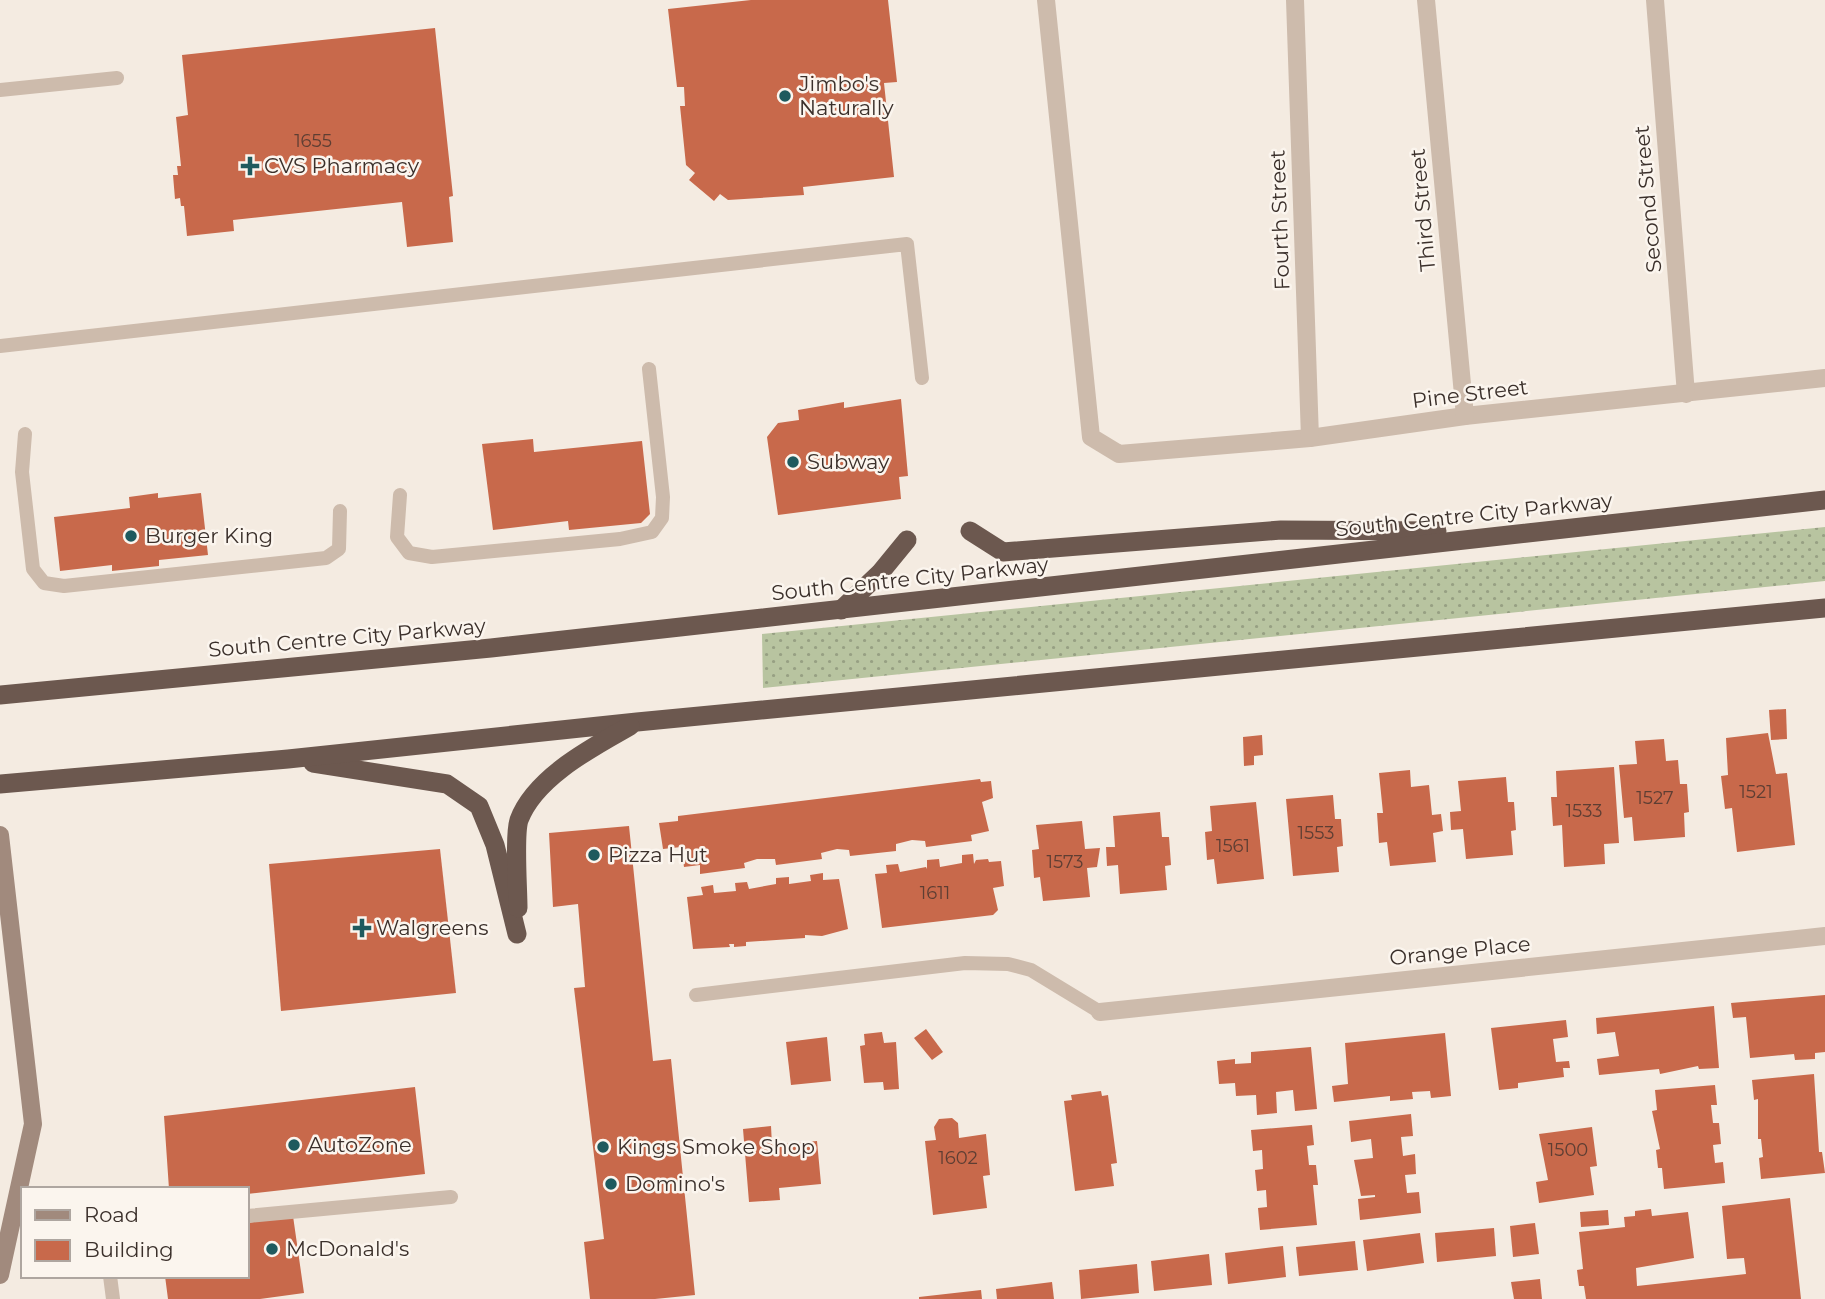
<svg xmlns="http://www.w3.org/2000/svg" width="1825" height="1299" viewBox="0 0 1825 1299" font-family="Montserrat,sans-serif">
	<defs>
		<pattern id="grass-dots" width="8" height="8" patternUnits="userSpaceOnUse" patternTransform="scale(1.75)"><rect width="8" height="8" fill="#b8c4a0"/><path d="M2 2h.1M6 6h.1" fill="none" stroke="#97a083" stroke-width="1.8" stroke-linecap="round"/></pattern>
	</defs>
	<rect width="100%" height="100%" fill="#f4ebe1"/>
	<polygon fill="url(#grass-dots)" points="1825,527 1825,581 763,688 762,634"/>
	<g fill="#c8694b">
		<polygon points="751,0 888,0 897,82 884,83 894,177 803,187 804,195 728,200 720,194 714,201 689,180 695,173 686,165 680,106 685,106 684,87 677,87 668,9"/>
		<polygon points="435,28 453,196 449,197 453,242 407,247 402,202 233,220 234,231 187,236 184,206 181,206 180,198 175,199 173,175 178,175 177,166 181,166 176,117 188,115 182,55"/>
		<polygon points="901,399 908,476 899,477 901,499 778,515 767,437 778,423 799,420 798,410 844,402 844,408"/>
		<polygon points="533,439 534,452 642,441 650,514 641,523 569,530 568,521 493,530 482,444"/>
		<polygon points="158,493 158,498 201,493 208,555 159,560 159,566 112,571 112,565 60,571 54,517 130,508 129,497"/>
		<polygon points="1786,709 1787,739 1771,740 1769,710"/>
		<polygon points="1768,733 1776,774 1787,773 1795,845 1737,852 1732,808 1725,809 1721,776 1728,775 1726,738"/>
		<polygon points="1262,735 1263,755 1254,756 1254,765 1244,766 1243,737"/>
		<polygon points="1664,739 1666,761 1678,760 1680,784 1687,784 1689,812 1684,813 1685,837 1634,841 1632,817 1624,818 1619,765 1637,764 1635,741"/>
		<polygon points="1614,767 1619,843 1604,844 1605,864 1564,867 1562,825 1553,826 1551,797 1557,797 1556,771"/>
		<polygon points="1410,770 1411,787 1429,785 1432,815 1441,814 1443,831 1433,833 1436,862 1390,866 1387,842 1379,843 1377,813 1383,813 1379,773"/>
		<polygon points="1506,777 1508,802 1514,802 1516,830 1511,831 1513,855 1466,859 1463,829 1451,830 1450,812 1461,811 1458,781"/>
		<polygon points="980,779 981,782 991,781 993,798 982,802 989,831 971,835 972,841 926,847 925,841 912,840 896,844 896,851 850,856 849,850 837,849 821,853 822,859 776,865 775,859 757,859 744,863 745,868 700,874 700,865 684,867 681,847 663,849 659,823 678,821 678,816"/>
		<polygon points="1333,795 1335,819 1341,819 1343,846 1337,847 1339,872 1293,876 1286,799"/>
		<polygon points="1256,802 1264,879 1217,884 1214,859 1207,860 1205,832 1212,831 1210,806"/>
		<polygon points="1160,812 1162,837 1169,837 1171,865 1165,866 1167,890 1120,894 1118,865 1107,866 1106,847 1115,847 1113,816"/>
		<polygon points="1082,821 1085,849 1100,848 1097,867 1087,868 1090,897 1043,901 1040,877 1034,878 1032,850 1039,849 1036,825"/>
		<polygon points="629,826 653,1061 671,1059 695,1295 655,1299 590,1299 584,1242 604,1239 574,988 585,987 578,904 553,907 549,833"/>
		<polygon points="440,849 456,993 281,1011 269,864"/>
		<polygon points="973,854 974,864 976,860 988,859 989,862 1001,861 1004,886 993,888 998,910 993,915 882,928 875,874 887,873 886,865 898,864 900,872 926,867 927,869 927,860 939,859 940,867 962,863 962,855"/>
		<polygon points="823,873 823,880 839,879 848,929 822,936 805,935 805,938 746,942 746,946 734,947 734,944 729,944 730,947 693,949 687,897 703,895 701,887 713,885 714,893 736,891 735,883 747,882 749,889 776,884 776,878 789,877 789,884 811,881 810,875"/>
		<polygon points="1825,995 1825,1052 1815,1053 1815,1059 1795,1060 1794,1054 1750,1058 1746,1017 1733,1018 1731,1003"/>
		<polygon points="1714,1006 1719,1068 1699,1069 1698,1066 1660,1074 1659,1069 1599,1075 1597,1059 1619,1056 1615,1032 1597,1034 1596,1018"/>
		<polygon points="1566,1020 1568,1037 1553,1039 1556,1062 1569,1061 1570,1068 1563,1068 1564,1077 1518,1083 1518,1088 1499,1090 1491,1028"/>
		<polygon points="926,1029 943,1052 932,1060 914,1038"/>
		<polygon points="882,1032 884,1043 896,1042 899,1089 884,1090 883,1082 864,1083 860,1046 865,1045 864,1034"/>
		<polygon points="1445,1033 1451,1096 1431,1098 1430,1091 1412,1092 1413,1099 1390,1101 1390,1096 1334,1102 1332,1086 1348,1084 1345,1043"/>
		<polygon points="827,1037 831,1081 791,1085 786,1042"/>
		<polygon points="1311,1047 1317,1109 1295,1111 1293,1090 1276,1092 1277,1113 1257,1115 1256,1095 1236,1096 1235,1083 1219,1084 1217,1061 1235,1059 1235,1064 1251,1063 1251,1052"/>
		<polygon points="1814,1074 1819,1152 1822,1152 1825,1173 1761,1179 1759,1158 1763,1157 1761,1139 1758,1139 1758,1099 1754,1100 1752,1080"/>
		<polygon points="1715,1085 1717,1105 1711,1105 1713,1123 1719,1123 1721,1144 1713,1145 1715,1163 1723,1162 1725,1183 1664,1189 1662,1168 1658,1168 1656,1150 1660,1149 1652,1111 1657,1110 1655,1090"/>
		<polygon points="415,1087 425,1174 247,1194 247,1189 169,1189 164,1116"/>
		<polygon points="1101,1091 1102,1096 1108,1095 1117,1163 1111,1164 1114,1186 1075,1191 1064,1101 1072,1100 1071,1095"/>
		<polygon points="1411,1114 1413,1136 1401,1137 1403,1156 1415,1154 1416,1174 1405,1175 1407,1193 1419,1192 1421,1213 1360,1220 1358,1199 1375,1197 1375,1195 1361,1196 1354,1160 1373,1158 1371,1139 1351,1142 1349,1121"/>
		<polygon points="952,1118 958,1123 959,1138 986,1134 990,1175 983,1176 987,1208 933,1215 925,1141 936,1140 934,1127 939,1119"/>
		<polygon points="1312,1125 1314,1145 1307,1146 1309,1165 1316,1165 1318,1185 1313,1185 1317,1225 1260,1230 1258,1208 1267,1207 1266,1190 1257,1191 1255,1170 1263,1169 1262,1150 1253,1151 1251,1130"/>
		<polygon points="771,1126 772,1145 817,1141 821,1184 779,1188 780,1200 749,1202 743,1129"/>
		<polygon points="1592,1127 1597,1166 1590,1167 1594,1195 1539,1203 1536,1182 1548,1180 1539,1134"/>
		<polygon points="1790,1198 1801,1299 1586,1299 1584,1286 1579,1286 1577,1270 1583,1269 1579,1232 1625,1227 1624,1217 1635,1216 1635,1211 1651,1209 1652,1216 1688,1212 1694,1258 1636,1268 1637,1286 1746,1274 1744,1258 1727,1259 1722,1206"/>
		<polygon points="1608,1210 1609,1225 1581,1227 1580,1212"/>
		<polygon points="293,1216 304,1293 260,1299 168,1299 165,1276 247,1276 247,1223"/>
		<polygon points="1535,1223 1539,1254 1513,1257 1510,1226"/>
		<polygon points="1494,1228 1496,1256 1437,1262 1435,1233"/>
		<polygon points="1420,1233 1424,1263 1367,1271 1363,1240"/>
		<polygon points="1355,1241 1358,1270 1299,1276 1296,1247"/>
		<polygon points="1283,1246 1286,1277 1228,1284 1225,1253"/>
		<polygon points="1209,1254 1212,1285 1154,1291 1151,1261"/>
		<polygon points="1137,1264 1139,1293 1081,1299 1079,1270"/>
		<polygon points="1540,1279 1542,1299 1514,1299 1511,1282"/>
		<polygon points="1052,1282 1054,1299 997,1299 996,1289"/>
		<polygon points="981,1290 982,1299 919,1299 919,1297"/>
	</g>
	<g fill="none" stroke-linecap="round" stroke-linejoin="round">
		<g stroke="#cdbbac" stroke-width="14">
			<polyline points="0,90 117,78"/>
			<polyline points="0,346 907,244 922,378"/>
			<polyline points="25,434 22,472 33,569 44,583 64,586 326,558 339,549 340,511"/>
			<polyline points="400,495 397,537 409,553 432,557 620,539 652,532 662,518 663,497 649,369"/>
			<polyline points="696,995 965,963 1008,964 1031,970 1100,1012"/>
			<polyline points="247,1216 451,1197"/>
			<polyline points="110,1276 113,1299"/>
		</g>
		<g stroke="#cdbbac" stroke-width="18">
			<polyline points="1046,0 1091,437 1119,454 1310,438 1465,416 1825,378"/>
			<polyline points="1295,0 1310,438"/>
			<polyline points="1426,0 1465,416"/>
			<polyline points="1655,0 1686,394"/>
			<polyline points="1100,1012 1825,936"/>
		</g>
		<polyline stroke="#a18a7d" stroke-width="18" points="0,835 33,1124 0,1275"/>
		<g stroke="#6c584f" stroke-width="19">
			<polyline points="970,531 1003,552 1281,530 1437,531"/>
			<polyline points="841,610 880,573 907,540"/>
			<polyline points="0,695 491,648 1825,500"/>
			<polyline points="313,763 447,784 479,806 495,845 517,934"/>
			<polyline points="0,784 288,759 637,722 1825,608"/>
			<path d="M 518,908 C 518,888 514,836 519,820 C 535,777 593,747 630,726"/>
		</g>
	</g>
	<g fill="#1f5a5e" stroke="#fbf5ee" stroke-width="2.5">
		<circle cx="785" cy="96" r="7"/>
		<path d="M246.5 155.5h7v7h7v7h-7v7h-7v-7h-7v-7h7z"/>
		<circle cx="793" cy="462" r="7"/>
		<circle cx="131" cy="536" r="7"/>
		<circle cx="594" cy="855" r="7"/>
		<path d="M358.5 917.5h7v7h7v7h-7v7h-7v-7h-7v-7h7z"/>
		<circle cx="294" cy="1145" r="7"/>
		<circle cx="603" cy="1147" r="7"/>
		<circle cx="611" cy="1184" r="7"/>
		<circle cx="272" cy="1249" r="7"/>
	</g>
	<g text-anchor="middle" stroke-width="5" stroke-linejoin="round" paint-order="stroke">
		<g font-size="18" fill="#5e3e33">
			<text x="313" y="147">1655</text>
			<text x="1756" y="798">1521</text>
			<text x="1655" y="804">1527</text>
			<text x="1584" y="817">1533</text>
			<text x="1316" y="839">1553</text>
			<text x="1233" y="852">1561</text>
			<text x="1065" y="868">1573</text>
			<text x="935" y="899">1611</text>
			<text x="1568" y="1156">1500</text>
			<text x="958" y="1164">1602</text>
		</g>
		<g font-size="21" fill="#3b302b" stroke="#fbf5ee" text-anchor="start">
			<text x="799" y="91">Jimbo's<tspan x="799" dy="24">Naturally</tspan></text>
			<text x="264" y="173">CVS Pharmacy</text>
			<text x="807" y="469">Subway</text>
			<text x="145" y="543">Burger King</text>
			<text x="608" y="862">Pizza Hut</text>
			<text x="376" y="935">Walgreens</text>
			<text x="308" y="1152">AutoZone</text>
			<text x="617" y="1154">Kings Smoke Shop</text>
			<text x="625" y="1191">Domino's</text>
			<text x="286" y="1256">McDonald's</text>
		</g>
		<g font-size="21" fill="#3b302b" stroke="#fbf5ee">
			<text transform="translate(1648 199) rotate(-95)" y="7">Second Street</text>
			<text transform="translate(1423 210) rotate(-95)" y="7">Third Street</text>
			<text transform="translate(1280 220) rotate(-92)" y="7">Fourth Street</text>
			<text transform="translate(1470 394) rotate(-7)" y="7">Pine Street</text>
			<text transform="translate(1474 515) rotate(-6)" y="7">South Centre City Parkway</text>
			<text transform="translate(910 579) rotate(-6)" y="7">South Centre City Parkway</text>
			<text transform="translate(347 638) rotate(-5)" y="7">South Centre City Parkway</text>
			<text transform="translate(1460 951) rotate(-6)" y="7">Orange Place</text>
		</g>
	</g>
	<rect x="21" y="1187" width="228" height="91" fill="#fbf5ee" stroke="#aea6a0" stroke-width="2"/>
	<rect x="35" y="1210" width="35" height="10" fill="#a18a7d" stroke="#aea6a0" stroke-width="2"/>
	<text x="84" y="1222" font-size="21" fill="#3b302b">Road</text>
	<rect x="35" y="1240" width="35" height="21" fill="#c8694b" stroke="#aea6a0" stroke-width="2"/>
	<text x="84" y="1257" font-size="21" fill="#3b302b">Building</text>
</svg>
